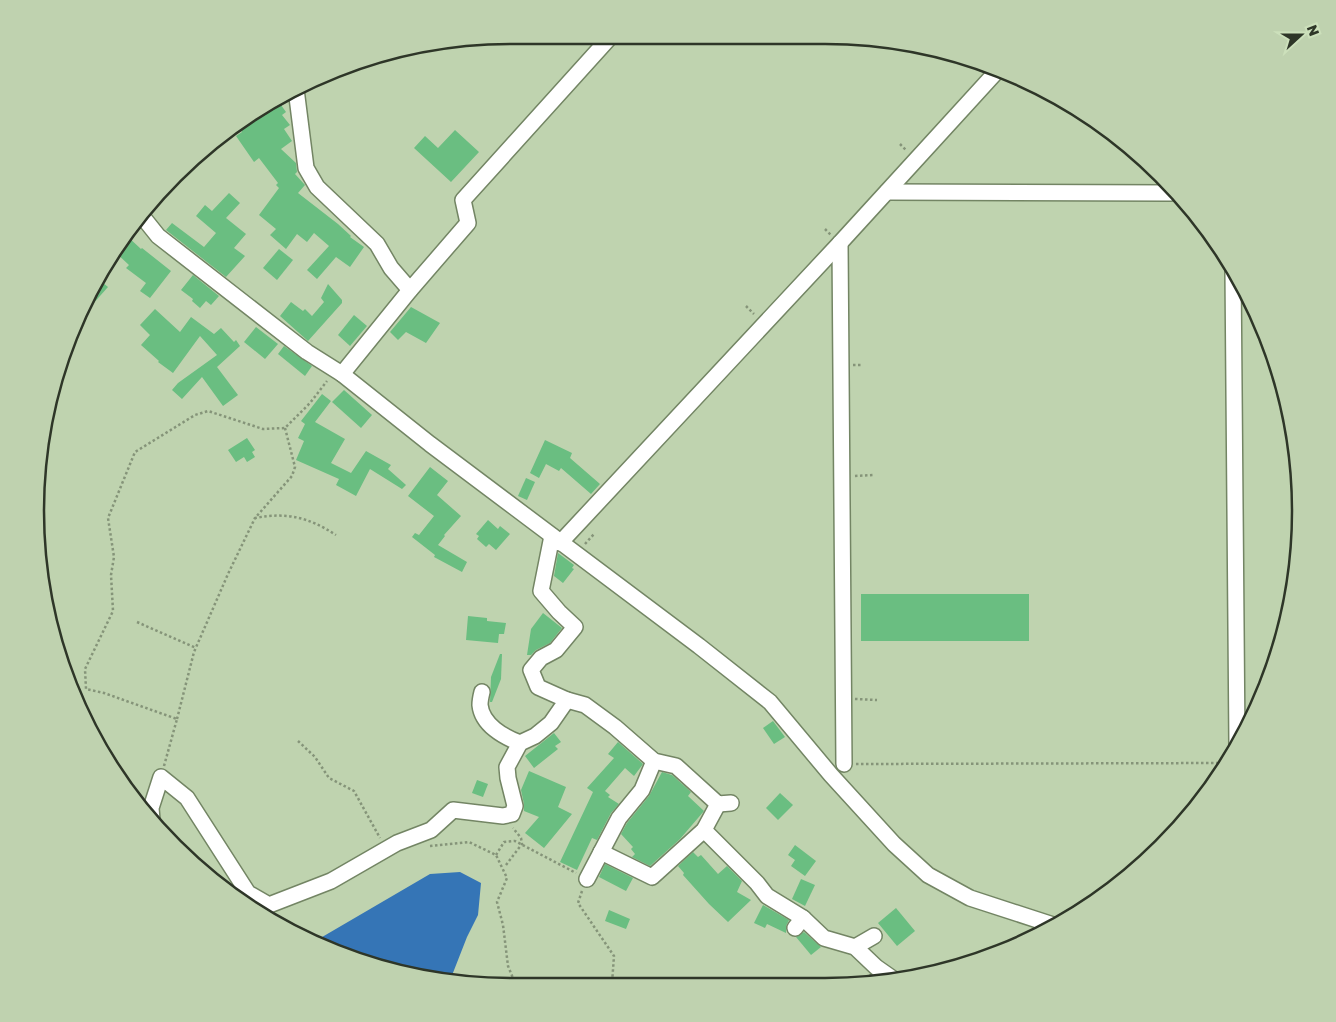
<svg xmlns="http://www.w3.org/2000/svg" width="1336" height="1022" viewBox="0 0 1336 1022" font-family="'Golos Text',sans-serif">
	<rect width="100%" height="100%" fill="#bfd3af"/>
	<polygon fill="#3575b6" points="460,872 481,883 478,915 467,937 449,983 329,951 318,945 317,940 430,874"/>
	<g fill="#6abe81">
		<polygon points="276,98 286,112 282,115 290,125 284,129 292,141 281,149 296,163 297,172 295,174 305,185 298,193 338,224 351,236 350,237 364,247 350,267 336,257 317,279 307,270 329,246 314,233 307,242 297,234 286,249 270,235 276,229 259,215 279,188 276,185 278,183 259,158 254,162 236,136 242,132 238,126"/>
		<polygon points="455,130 479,152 451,182 414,148 425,136 438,148"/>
		<polygon points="229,193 240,203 226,218 246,234 234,248 245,256 226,277 166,230 172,223 204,247 216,233 196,216 205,205 212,211"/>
		<polygon points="127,236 141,249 142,248 171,271 150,298 140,291 146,283 126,268 129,265 115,252"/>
		<polygon points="279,249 293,260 277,280 263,268"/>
		<polygon points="193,275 219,296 211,305 206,301 200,308 192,301 193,299 181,290"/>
		<polygon points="97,278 108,287 83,315 82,314"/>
		<polygon points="328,284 342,300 342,303 308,341 280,316 291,302 303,311 305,309 312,316 324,302 321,298"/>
		<polygon points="411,307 440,323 426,343 406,332 398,340 390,332"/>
		<polygon points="155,309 180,332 191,317 214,334 221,328 234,342 236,340 240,346 217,367 238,395 223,406 202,377 182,399 172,390 178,383 217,355 200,336 173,373 158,362 159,361 141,345 150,335 140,325"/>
		<polygon points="354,315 367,326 350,346 338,335"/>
		<polygon points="256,327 278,344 265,359 244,342"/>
		<polygon points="284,346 312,366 305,376 278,354"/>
		<polygon points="344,390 372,415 361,428 332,402"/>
		<polygon points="322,394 331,401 315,422 345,439 331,463 351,473 366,451 391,465 388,469 406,485 402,489 370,469 356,496 336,485 339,479 296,460 304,441 298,438 305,424 301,421"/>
		<polygon points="247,438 255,450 252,452 255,457 247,462 244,457 236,462 228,450"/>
		<polygon points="545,440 572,453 570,458 600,484 591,494 561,468 559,471 546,464 539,478 530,473"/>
		<polygon points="430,467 448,481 437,495 461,516 444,535 445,536 438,545 467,562 462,572 434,557 435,555 412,537 415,533 419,535 434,516 408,496"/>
		<polygon points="526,478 535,482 527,500 518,496"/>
		<polygon points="488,520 498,529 500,526 510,534 496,550 489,544 486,547 477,539 479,536 476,534"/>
		<polygon points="558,553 574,565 572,568 574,569 563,583 554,576"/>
		<rect x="861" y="594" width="168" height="47"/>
		<polygon points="543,613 562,628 550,643 536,650 531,655 527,655 531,629"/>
		<polygon points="468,616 487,618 487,621 506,623 504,634 499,634 498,643 466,640"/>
		<polygon points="500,654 502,654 501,679 492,702 490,702 491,677"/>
		<polygon points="773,721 785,737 774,744 763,728"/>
		<polygon points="554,733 561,742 555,746 558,749 534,768 525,756"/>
		<polygon points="618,742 643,764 634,776 625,768 605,791 610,795 608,797 619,804 611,813 597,840 592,838 577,870 560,862 593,792 587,788 614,758 608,754"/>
		<polygon points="529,771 566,787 558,807 572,814 544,848 525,833 539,817 524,811 524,804 521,790"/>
		<polygon points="662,772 672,775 691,792 688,796 704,811 680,839 650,866 632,857 635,854 631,849 633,847 621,834 627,823 649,796"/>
		<polygon points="477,780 488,784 483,797 472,793"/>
		<polygon points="780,793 793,805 778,820 766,808"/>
		<polygon points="795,845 816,861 805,876 791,866 795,860 788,855"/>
		<polygon points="693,852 698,857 701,855 718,874 727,866 742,881 737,892 751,900 728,922 709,904 683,875 684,873 678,866"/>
		<polygon points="605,864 633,878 626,891 599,877"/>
		<polygon points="801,879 815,885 805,906 792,899"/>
		<polygon points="763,905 789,920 786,926 786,933 767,924 765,928 754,923"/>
		<polygon points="896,908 915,931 897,946 878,923"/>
		<polygon points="609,910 630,919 626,929 605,921"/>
		<polygon points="804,932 821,947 811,955 796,937"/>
	</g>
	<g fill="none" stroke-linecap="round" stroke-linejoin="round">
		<defs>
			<g id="street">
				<polyline points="296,89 306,168 317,187 377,244 391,268 410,290"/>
				<polyline points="887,192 1171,193"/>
				<polyline points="142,216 158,236 307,352 342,374 430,444 699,646 770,702 831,775 894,844 928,875 970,898 1053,925"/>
				<polyline points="840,243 844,764"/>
				<polyline points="1233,269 1237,745"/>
				<polyline points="342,374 410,290 468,223 463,200 612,35"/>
				<polyline points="560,543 840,243 998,70"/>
				<path d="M 482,692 C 481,696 480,701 480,705 C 482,725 504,737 520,743"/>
				<polyline points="567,700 585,705 615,727 654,761 676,766 718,804 731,803"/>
				<polyline points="152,820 151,808 161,777 187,798 248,893 269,905 331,881 397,843 431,830 453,810 503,816 512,814 515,806 508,778 507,767 520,743 535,736 551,723 567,700 538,687 531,670 541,658 556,650 575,627 559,612 541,591 552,536"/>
				<polyline points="704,830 757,883 767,896 803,918"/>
				<polyline points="601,852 652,877 704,830 718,804"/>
				<polyline points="587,879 619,818 642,790 654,761"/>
				<polyline points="795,928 803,918 824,938 855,947 876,967 896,981"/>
				<polyline points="855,947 874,936"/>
				<polyline points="873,983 874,982"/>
			</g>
		</defs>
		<use href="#street" stroke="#738564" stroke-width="18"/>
		<g stroke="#859479" stroke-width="2.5" stroke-dasharray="2.5 2.5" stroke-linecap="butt">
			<polyline points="969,59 981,71"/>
			<polyline points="900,144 906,150"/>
			<polyline points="825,229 831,235"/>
			<polyline points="746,306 754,314"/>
			<polyline points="853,365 863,365"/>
			<path d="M 285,428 L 295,467 L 292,476 L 255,518 C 287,512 308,517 336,535"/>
			<polyline points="855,476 873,475"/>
			<polyline points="585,544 594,534"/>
			<polyline points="137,622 196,648"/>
			<polyline points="855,699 877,700"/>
			<polyline points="177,719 194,652 228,574 255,518"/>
			<polyline points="298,741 315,757 329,778 354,791 380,838"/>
			<polyline points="856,764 1227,763"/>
			<polyline points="164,766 177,719 104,693 86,689 85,669 113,611 111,575 114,557 108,518 135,452 195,415 208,411 263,429 285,428 310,403 327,381"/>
			<polyline points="430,846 469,842 496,855 507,878 497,902 503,925 508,966 515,983"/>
			<polyline points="496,855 504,842 515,841 576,873"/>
			<polyline points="506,865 522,844 521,838 513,828"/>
			<polyline points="582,891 578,903 614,956 612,983"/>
		</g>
		<use href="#street" stroke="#fff" stroke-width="15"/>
	</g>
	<path d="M0 0H1336V1022H0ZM511 44H825A467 467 0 0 1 1292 511V511A467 467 0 0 1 825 978H511A467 467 0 0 1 44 511V511A467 467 0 0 1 511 44Z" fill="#bfd2af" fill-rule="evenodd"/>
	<path fill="none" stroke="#2e3628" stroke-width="2.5" d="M511 44H825A467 467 0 0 1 1292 511V511A467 467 0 0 1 825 978H511A467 467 0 0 1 44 511V511A467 467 0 0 1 511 44Z"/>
	<g transform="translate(1301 35) rotate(69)" stroke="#cce0bb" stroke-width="4" paint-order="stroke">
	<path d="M0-4L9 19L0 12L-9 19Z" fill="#2e3628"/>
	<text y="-8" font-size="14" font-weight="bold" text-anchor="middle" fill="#2e3628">N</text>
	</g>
</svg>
